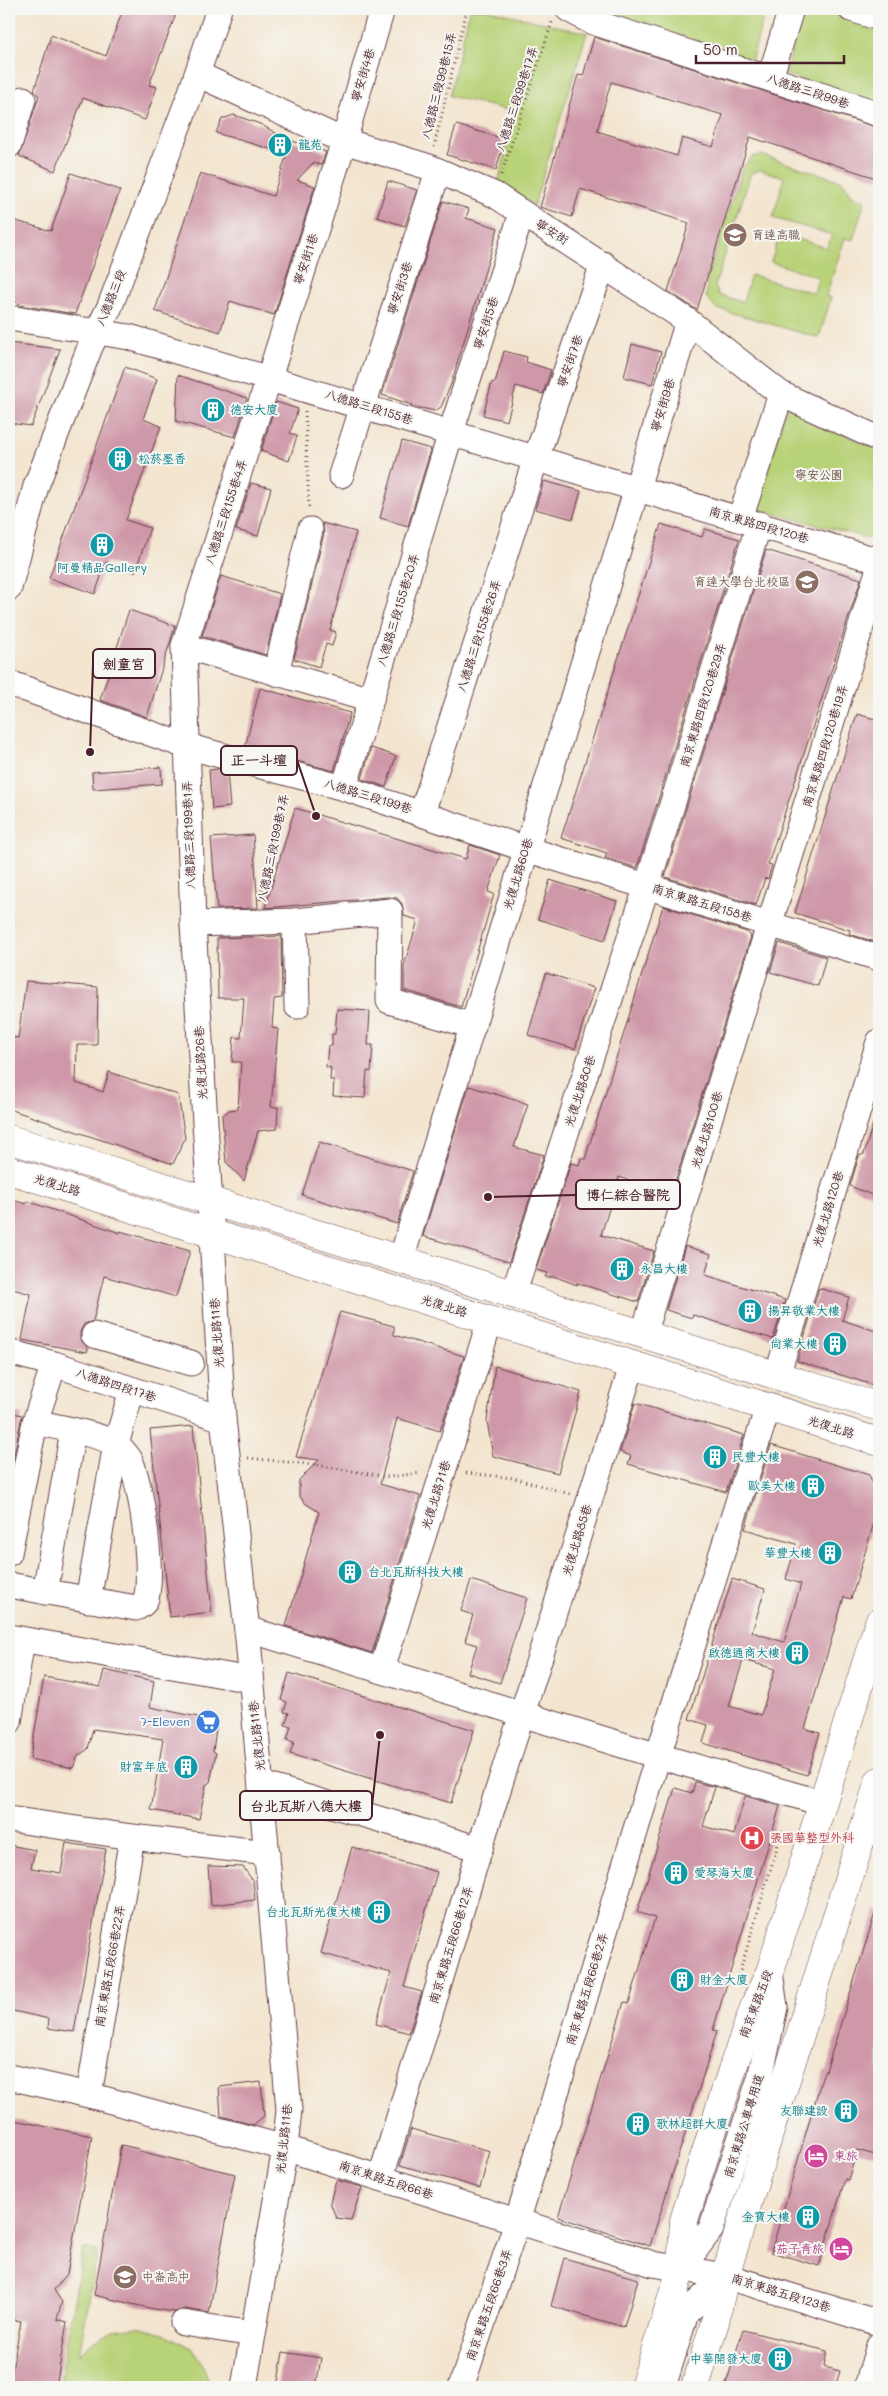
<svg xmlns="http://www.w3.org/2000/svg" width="888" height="2396" viewBox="0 0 888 2396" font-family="Mali,'LXGW WenKai TC',sans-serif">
	<rect width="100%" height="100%" fill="#f6f6f2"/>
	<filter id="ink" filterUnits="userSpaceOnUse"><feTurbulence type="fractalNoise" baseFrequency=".02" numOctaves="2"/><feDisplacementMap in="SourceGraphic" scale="10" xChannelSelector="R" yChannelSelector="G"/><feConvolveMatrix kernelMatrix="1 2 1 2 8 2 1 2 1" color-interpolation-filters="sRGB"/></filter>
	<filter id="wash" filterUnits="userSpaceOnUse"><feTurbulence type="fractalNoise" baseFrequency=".0096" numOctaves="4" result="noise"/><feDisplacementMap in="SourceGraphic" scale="20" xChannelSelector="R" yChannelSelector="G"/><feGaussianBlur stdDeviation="1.12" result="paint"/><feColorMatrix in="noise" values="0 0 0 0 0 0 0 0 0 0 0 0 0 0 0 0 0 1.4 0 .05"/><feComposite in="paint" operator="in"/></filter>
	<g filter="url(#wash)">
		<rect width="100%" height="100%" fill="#f3e5cf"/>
		<g fill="#b8d277" stroke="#817851" fill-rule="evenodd">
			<polygon points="470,9 485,9 587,33 534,205 498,183 516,112 449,96"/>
			<polygon points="608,9 766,9 750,65 605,21"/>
			<polygon points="804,9 819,9 879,27 879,105 785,74"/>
			<path d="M 761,155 L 842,181 L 853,196 L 865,200 L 853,240 L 845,238 L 826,296 L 831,298 L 819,338 L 715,308 L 706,297 L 708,276 L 743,167 L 752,157 ZM 760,170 L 784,177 L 773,218 L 832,235 L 827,248 L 780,233 L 771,262 L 818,277 L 814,293 L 751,275 L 743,302 L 719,295 L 715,286 L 751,173 Z"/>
			<polygon points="786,407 879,450 879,541 757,509"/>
			<polygon points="83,2248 98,2251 79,2354 93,2341 113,2330 138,2327 164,2334 192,2348 203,2365 210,2387 59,2387"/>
		</g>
		<g id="blocks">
			<g fill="#cf98a8" fill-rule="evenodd">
				<polygon points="123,9 178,9 149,85 157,87 145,120 83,98 55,171 19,156 39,96 34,91 51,35 106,56"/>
				<path d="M 594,37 L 879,128 L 879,179 L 750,137 L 697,310 L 668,291 L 689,223 L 580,189 L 572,217 L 540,207 L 578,75 L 583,76 ZM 611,82 L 723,115 L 713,147 L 682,138 L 677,156 L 597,131 Z"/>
				<polygon points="234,115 260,124 286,139 326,152 321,165 313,163 297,180 315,186 274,315 230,301 220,332 155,311 200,173 273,196 287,154 216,133 222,119"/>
				<polygon points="456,125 505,139 496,170 447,155"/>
				<polygon points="71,173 120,190 75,314 19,305 19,303 9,300 9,219 51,231"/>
				<polygon points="388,181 417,190 405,226 377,217"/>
				<polygon points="443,201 469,209 466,218 498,228 451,384 441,407 435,411 411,406 412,405 382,395"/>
				<polygon points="9,343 60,349 31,426 9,423"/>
				<polygon points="632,344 661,352 652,384 624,377"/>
				<polygon points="504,351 527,357 526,362 551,370 543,394 516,386 507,421 483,415 492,382 495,383"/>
				<polygon points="125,367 157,379 143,419 161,426 126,520 150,528 135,572 106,562 95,594 49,578"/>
				<polygon points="178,375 247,398 235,437 176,421"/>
				<polygon points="276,402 298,409 290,433 297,436 289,461 261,451"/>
				<polygon points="402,441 431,449 408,526 380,518"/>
				<polygon points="544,481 581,491 573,519 535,509"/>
				<polygon points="251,483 271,488 258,536 236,530"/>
				<polygon points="322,523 356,532 330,630 336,632 332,646 326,644 319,667 294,659 324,533"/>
				<polygon points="661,524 702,537 705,529 739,539 637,868 605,858 607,853 561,838"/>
				<polygon points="766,550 861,579 768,864 772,865 768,879 765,878 756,905 665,877"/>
				<polygon points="221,576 280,594 266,655 202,636"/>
				<polygon points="129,610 175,626 147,717 100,700"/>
				<polygon points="260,688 350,713 334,771 245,747"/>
				<polygon points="857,714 879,720 879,943 849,934 850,930 795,913"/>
				<polygon points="371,748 396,756 386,787 362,779"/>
				<polygon points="161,767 162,784 93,789 92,772"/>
				<polygon points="218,769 227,772 230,807 212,809 209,770"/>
				<polygon points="295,808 466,859 470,845 500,855 488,892 494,894 461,1007 404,990 404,966 418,920 404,916 402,904 397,898 388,897 265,908"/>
				<polygon points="253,835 258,908 217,909 211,838"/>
				<polygon points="550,880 617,901 605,940 538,919"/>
				<polygon points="663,906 747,932 751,936 671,1195 619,1177 601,1235 654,1251 638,1302 577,1283 577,1285 556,1277 545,1277 547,1273 536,1270 571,1163 579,1165 581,1158 585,1159"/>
				<polygon points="281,936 282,998 274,999 272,1028 278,1029 271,1107 278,1107 277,1129 258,1131 244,1181 226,1162 222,1116 229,1110 238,1109 241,1062 232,1062 234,1037 241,1038 244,998 218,998 217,938"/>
				<polygon points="779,943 826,957 818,986 770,972"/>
				<polygon points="546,973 594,988 575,1049 528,1035"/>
				<polygon points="26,981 98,987 97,1045 77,1045 76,1083 103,1092 109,1072 178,1095 185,1138 173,1164 9,1109 9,1037 18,1038"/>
				<polygon points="337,1009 370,1011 368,1045 373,1045 371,1072 367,1071 365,1098 333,1096 334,1080 330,1080 331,1068 326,1067 328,1046 332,1046 332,1034 335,1034"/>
				<polygon points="469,1086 528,1104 514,1147 544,1155 509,1262 423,1236"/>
				<polygon points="875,1117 879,1118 879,1198 850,1186 859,1156 864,1154"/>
				<polygon points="319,1142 413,1171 397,1224 302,1195"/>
				<polygon points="9,1199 26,1204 27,1201 120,1233 120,1231 190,1251 176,1297 104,1276 93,1321 84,1324 80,1332 80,1339 88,1348 87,1352 22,1340 31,1294 9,1288"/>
				<polygon points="685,1246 711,1254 705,1275 785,1300 773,1339 693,1315 692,1318 666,1310"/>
				<polygon points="819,1288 849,1297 842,1320 879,1332 879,1387 797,1361"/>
				<polygon points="340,1312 394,1326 394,1335 464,1356 440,1431 397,1418 380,1484 420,1496 372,1653 286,1626 319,1512 305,1503 299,1495 299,1480 319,1460 296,1457"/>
				<polygon points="495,1366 581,1392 558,1473 493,1456 487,1421"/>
				<polygon points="635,1403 744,1435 726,1492 628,1464 631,1456 620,1452"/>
				<polygon points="9,1412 22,1415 9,1480"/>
				<polygon points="193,1426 212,1612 170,1617 150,1430"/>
				<path d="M 771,1445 L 869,1475 L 879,1497 L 879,1506 L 851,1599 L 844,1597 L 805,1729 L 820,1733 L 807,1775 L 703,1743 L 708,1725 L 689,1719 L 732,1579 L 765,1589 L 752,1632 L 784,1642 L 801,1584 L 786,1579 L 796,1544 L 745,1529 ZM 743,1660 L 775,1669 L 761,1715 L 729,1706 Z"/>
				<polygon points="471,1580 527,1598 500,1683 468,1673 477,1645 465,1641 473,1615 461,1611"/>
				<polygon points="104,1670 154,1681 150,1707 217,1721 213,1751 216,1753 210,1782 206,1785 199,1819 151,1810 163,1739 93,1729 88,1749 78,1756 73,1768 30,1759 44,1677 100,1687"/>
				<polygon points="289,1673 474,1730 451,1803 290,1754 294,1742 287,1740 291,1726 285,1725 289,1713 284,1712 287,1702 281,1700"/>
				<polygon points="695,1782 715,1787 703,1826 734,1835 745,1796 780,1806 713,2030 717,2031 650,2246 558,2217 624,2002 629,2003 655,1918 637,1912 675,1788 692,1793"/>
				<polygon points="66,1843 106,1849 74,2032 48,2028 49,2019 9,2010 9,1845 35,1850 31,1868 61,1873"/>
				<polygon points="352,1847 437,1872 404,1987 422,1992 409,2033 376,2024 391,1973 321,1953"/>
				<polygon points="208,1866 243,1867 253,1881 255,1900 211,1905"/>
				<polygon points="876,1910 879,1911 879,2156 857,2150 848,2180 845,2179 819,2266 771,2252 824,2071 826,2071"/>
				<polygon points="261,2082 264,2116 253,2125 221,2116 219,2087"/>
				<polygon points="9,2119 92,2136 67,2274 54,2290 62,2302 57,2319 67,2322 56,2387 9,2387 21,2321 9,2319"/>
				<polygon points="411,2129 490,2151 480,2188 400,2165"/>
				<polygon points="121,2145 139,2149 139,2151 235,2174 209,2313 185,2309 175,2312 153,2309 94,2295"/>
				<polygon points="336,2180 362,2187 351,2220 336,2218 330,2202"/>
				<polygon points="564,2258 638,2279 624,2327 551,2306"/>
				<polygon points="743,2330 827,2351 824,2367 840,2371 835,2387 725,2387"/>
				<polygon points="283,2352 321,2358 316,2387 277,2387"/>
			</g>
		</g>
	</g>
	<g filter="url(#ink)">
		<use href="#blocks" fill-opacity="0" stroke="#633d44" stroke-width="1"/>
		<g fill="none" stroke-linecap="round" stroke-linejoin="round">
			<defs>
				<g id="minor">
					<polyline points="568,9 590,21 879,114"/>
					<polyline points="851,9 879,18"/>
					<polyline points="197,74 344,141 429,167 495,195 688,321 781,394 879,439"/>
					<polyline points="770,78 791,9"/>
					<polyline points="9,145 23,99"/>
					<polyline points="9,318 129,337 879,561"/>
					<polyline points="341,475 438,171"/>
					<polyline points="740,519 781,394"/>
					<polyline points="9,588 36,486 90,347 110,306 191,92 219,9"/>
					<polyline points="184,646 371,700"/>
					<polyline points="276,673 310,530"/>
					<polyline points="9,683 186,746 344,788 526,849 879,958"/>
					<polyline points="344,788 451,432 522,213"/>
					<polyline points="422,813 536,458 603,264"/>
					<polyline points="295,921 297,1006"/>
					<polyline points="193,924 295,921 390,911 389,1001 473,1026"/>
					<polyline points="401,1260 688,321"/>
					<polyline points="513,1295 647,886 759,524"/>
					<polyline points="94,1335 191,1363"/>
					<polyline points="643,1335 879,568"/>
					<polyline points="9,1352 54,1364 223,1419"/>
					<polyline points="777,1376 879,1042"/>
					<polyline points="9,1553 35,1422 54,1364"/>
					<path d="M 9,1585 L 136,1608 C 140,1606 143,1605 145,1601 C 155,1580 141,1479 129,1458 C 126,1454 120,1447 116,1444 C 102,1435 53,1426 35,1422"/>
					<polyline points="45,1592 73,1431"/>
					<polyline points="88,1600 116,1444 132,1390"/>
					<polyline points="247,1629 658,1756 822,1803"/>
					<polyline points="9,1637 251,1680"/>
					<polyline points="382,1669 490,1320"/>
					<polyline points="9,1722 22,1640"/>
					<polyline points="261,1784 480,1849"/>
					<polyline points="9,1819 132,1837 267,1853"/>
					<polyline points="9,2077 89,2095 285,2148 653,2264 725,2276 879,2323"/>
					<polyline points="89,2095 132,1837"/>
					<polyline points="381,2177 485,1831 632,1366"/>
					<polyline points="681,2269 711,2229 760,2078 775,2007 770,1972"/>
					<polyline points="183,2323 253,2334"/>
					<polyline points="244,2387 285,2148 289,2110 248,1639 223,1419 193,924 184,646 344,141 382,9"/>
					<polyline points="461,2387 517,2222 658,1756 768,1407"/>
					<polyline points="663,2387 686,2313 725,2276"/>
					<polyline points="867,2387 879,2345"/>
				</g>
				<g id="major">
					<polyline points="9,1139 879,1407"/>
					<polyline points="9,1170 879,1442"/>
					<polyline points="644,2387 681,2269 684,2220 732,2070 756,2002 770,1972 879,1622"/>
					<polyline points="695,2387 715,2322 725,2276 879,1781"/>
				</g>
			</defs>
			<use href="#minor" stroke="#633d44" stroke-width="27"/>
			<use href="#major" stroke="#633d44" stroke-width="29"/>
			<g stroke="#633d44" stroke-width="3" stroke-dasharray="1 4" stroke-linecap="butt">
				<polyline points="434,147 467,9"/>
				<polyline points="501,175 552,22"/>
				<polyline points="305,411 309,510"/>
				<polyline points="260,900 284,794"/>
				<polyline points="248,1458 316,1465 389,1477 420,1473"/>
				<polyline points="466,1473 514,1478 570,1494"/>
				<polyline points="736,1985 782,1831"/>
			</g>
			<use href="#minor" stroke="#fff" stroke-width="25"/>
			<use href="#major" stroke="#fff" stroke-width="28"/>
		</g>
	</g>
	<defs>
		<symbol id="building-disc" viewBox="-11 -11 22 22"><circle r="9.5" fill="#0f9aa8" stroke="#f6f6f2"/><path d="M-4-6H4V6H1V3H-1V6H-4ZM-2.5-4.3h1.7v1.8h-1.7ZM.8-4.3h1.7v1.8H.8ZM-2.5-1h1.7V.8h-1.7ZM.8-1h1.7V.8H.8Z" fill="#fff"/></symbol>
		<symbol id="school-disc" viewBox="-11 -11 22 22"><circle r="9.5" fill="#8d6e63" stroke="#f6f6f2"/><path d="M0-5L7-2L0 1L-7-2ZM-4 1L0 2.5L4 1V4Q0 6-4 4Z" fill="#fff"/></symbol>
		<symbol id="university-disc" viewBox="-11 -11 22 22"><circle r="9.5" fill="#8d6e63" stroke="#f6f6f2"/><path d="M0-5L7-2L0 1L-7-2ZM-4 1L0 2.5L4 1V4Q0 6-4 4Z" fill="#fff"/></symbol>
		<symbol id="supermarket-disc" viewBox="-11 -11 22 22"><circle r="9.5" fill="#3f7fe0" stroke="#f6f6f2"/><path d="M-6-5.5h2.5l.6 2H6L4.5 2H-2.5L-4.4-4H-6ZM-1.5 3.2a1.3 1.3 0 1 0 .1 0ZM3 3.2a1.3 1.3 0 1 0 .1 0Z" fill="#fff"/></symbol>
		<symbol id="hospital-disc" viewBox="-11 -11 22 22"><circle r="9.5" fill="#e0444e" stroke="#f6f6f2"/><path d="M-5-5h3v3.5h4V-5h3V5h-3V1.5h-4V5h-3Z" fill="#fff"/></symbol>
		<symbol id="hotel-disc" viewBox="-11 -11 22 22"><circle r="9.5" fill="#d1479c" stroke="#f6f6f2"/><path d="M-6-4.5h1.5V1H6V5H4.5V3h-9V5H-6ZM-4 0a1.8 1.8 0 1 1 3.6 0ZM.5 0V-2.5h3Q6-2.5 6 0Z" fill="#fff"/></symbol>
	</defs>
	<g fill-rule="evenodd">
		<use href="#building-disc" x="266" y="131" width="28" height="28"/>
		<use href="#school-disc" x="721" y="221" width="28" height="28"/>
		<use href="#building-disc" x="199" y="396" width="28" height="28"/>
		<use href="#building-disc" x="106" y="445" width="28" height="28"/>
		<use href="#building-disc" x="88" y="531" width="28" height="28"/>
		<use href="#university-disc" x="793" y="568" width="28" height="28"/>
		<use href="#building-disc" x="608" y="1255" width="28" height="28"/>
		<use href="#building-disc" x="736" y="1297" width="28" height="28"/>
		<use href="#building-disc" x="821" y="1330" width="28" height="28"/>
		<use href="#building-disc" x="701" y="1443" width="28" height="28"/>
		<use href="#building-disc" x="799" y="1472" width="28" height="28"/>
		<use href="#building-disc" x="816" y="1539" width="28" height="28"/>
		<use href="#building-disc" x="336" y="1558" width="28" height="28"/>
		<use href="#building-disc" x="783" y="1639" width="28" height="28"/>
		<use href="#supermarket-disc" x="194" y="1708" width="28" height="28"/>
		<use href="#building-disc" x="172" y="1753" width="28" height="28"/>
		<use href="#hospital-disc" x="738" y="1824" width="28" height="28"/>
		<use href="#building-disc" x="662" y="1859" width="28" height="28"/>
		<use href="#building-disc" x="365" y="1898" width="28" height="28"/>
		<use href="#building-disc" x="668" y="1966" width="28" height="28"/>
		<use href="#building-disc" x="832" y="2097" width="28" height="28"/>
		<use href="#building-disc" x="624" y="2110" width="28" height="28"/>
		<use href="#hotel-disc" x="802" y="2142" width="28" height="28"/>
		<use href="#building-disc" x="794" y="2203" width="28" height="28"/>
		<use href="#hotel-disc" x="827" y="2235" width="28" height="28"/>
		<use href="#school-disc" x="111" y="2263" width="28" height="28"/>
		<use href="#building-disc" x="766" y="2345" width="28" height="28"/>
	</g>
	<g text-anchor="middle" stroke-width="4" stroke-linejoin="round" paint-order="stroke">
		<g font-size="12" fill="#4a1f2b" stroke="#f6f6f2">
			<text transform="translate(363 75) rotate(-74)" y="4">寧安街4巷</text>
			<text transform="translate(439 86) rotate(-76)" y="4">八德路三段99巷15弄</text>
			<text transform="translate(808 91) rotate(18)" y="4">八德路三段99巷</text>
			<text transform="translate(517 99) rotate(-72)" y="4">八德路三段99巷17弄</text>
			<text transform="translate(552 232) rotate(32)" y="4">寧安街</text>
			<text transform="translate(306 259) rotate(-72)" y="4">寧安街1巷</text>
			<text transform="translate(400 288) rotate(-72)" y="4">寧安街3巷</text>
			<text transform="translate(111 298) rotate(-68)" y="4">八德路三段</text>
			<text transform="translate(486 323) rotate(-72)" y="4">寧安街5巷</text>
			<text transform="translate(570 361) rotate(-71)" y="4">寧安街7巷</text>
			<text transform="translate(663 405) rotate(-73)" y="4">寧安街9巷</text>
			<text transform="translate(369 407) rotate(17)" y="4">八德路三段155巷</text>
			<text transform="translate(226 512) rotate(-72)" y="4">八德路三段155巷4弄</text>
			<text transform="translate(759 525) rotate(16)" y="4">南京東路四段120巷</text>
			<text transform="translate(398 610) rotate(-73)" y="4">八德路三段155巷20弄</text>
			<text transform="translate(479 636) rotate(-72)" y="4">八德路三段155巷26弄</text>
			<text transform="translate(703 705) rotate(-73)" y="4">南京東路四段120巷29弄</text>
			<text transform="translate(825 746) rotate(-73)" y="4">南京東路四段120巷19弄</text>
			<text transform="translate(368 796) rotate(17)" y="4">八德路三段199巷</text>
			<text transform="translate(189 835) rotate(-92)" y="4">八德路三段199巷1弄</text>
			<text transform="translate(273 848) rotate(-78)" y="4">八德路三段199巷7弄</text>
			<text transform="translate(518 874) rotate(-73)" y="4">光復北路60巷</text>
			<text transform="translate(702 903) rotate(17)" y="4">南京東路五段158巷</text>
			<text transform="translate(201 1063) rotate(-93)" y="4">光復北路26巷</text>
			<text transform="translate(580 1091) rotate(-72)" y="4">光復北路80巷</text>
			<text transform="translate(707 1130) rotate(-73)" y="4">光復北路100巷</text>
			<text transform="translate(57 1185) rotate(17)" y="4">光復北路</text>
			<text transform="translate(828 1209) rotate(-73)" y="4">光復北路120巷</text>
			<text transform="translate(444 1306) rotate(17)" y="4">光復北路</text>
			<text transform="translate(217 1333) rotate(-94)" y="4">光復北路11巷</text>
			<text transform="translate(116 1385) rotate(18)" y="4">八德路四段17巷</text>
			<text transform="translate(831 1427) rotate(18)" y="4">光復北路</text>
			<text transform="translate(436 1495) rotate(-73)" y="4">光復北路71巷</text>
			<text transform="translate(577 1540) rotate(-73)" y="4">光復北路85巷</text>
			<text transform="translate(257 1736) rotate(-96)" y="4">光復北路11巷</text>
			<text transform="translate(451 1945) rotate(-73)" y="4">南京東路五段66巷12弄</text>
			<text transform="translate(110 1966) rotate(-80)" y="4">南京東路五段66巷22弄</text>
			<text transform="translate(587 1989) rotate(-73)" y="4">南京東路五段66巷2弄</text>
			<text transform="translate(756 2004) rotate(-69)" y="4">南京東路五段</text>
			<text transform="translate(744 2126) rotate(-73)" y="4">南京東路公車專用道</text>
			<text transform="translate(284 2139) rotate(-84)" y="4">光復北路11巷</text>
			<text transform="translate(386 2180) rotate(18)" y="4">南京東路五段66巷</text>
			<text transform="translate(781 2293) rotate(17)" y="4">南京東路五段123巷</text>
			<text transform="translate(489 2305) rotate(-71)" y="4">南京東路五段66巷3弄</text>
		</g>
		<g font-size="12" fill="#0d838f" stroke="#f6f6f2" text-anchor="start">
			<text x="298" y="149">龍苑</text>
			<text x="230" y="414">德安大廈</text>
			<text x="138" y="463">松菸墨香</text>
			<text x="102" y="572" text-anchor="middle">阿曼精品Gallery</text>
			<text x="640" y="1273">永昌大樓</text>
			<text x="768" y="1315">揚昇敬業大樓</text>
			<text x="818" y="1348" text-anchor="end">尚業大樓</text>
			<text x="732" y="1461">民豐大樓</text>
			<text x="796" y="1490" text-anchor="end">歐美大樓</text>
			<text x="812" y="1557" text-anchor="end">華豐大樓</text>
			<text x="368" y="1576">台北瓦斯科技大樓</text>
			<text x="780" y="1657" text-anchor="end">啟德通商大樓</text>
			<text x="168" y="1771" text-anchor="end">財富年底</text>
			<text x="694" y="1877">愛琴海大廈</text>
			<text x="362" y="1916" text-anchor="end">台北瓦斯光復大樓</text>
			<text x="700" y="1984">財金大廈</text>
			<text x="828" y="2115" text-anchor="end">友聯建設</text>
			<text x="656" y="2128">歌林超群大廈</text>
			<text x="790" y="2221" text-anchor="end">金寶大樓</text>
			<text x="762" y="2363" text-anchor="end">中華開發大廈</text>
		</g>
		<g font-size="12" fill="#785e54" stroke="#f6f6f2" text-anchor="start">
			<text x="752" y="239">育達高職</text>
			<text x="790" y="586" text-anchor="end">育達大學台北校區</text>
			<text x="142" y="2281">中崙高中</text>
		</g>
		<g font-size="12" fill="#664c3e" stroke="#f6f6f2">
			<text x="819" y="479">寧安公園</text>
		</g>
		<g font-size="12" fill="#366cbe" stroke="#f6f6f2" text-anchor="end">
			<text x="190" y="1726">7-Eleven</text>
		</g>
		<g font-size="12" fill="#be3a42" stroke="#f6f6f2" text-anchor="start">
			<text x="770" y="1842">張國華整型外科</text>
		</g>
		<g font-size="12" fill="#b23c85" stroke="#f6f6f2" text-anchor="start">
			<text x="834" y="2160">東旅</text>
			<text x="824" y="2253" text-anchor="end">茄子青旅</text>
		</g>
	</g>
	<path fill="none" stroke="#4a1f2b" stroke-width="2" d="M90 752L93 664M316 816L297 760M488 1197L576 1195M380 1735L372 1806"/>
	<g fill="#4a1f2b" stroke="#f6f6f2" stroke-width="2">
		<circle cx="90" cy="752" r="5"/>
		<circle cx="316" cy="816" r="5"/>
		<circle cx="488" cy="1197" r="5"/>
		<circle cx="380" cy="1735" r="5"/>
	</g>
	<g fill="#f6f6f2" stroke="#4a1f2b" stroke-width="2">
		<rect x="93" y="649" width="62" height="29" rx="5"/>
		<rect x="221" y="746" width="76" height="29" rx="5"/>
		<rect x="576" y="1180" width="104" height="29" rx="5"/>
		<rect x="240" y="1791" width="132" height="29" rx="5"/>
	</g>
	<g font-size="14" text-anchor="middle" font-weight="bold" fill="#4a1f2b">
		<text x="124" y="669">劍童宮</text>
		<text x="259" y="765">正一斗壇</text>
		<text x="628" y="1200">博仁綜合醫院</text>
		<text x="306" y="1811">台北瓦斯八德大樓</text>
	</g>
	<rect width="888" height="2396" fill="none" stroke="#f6f6f2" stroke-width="30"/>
	<path d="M696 55v8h148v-8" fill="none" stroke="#4a1f2b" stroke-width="2.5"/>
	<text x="703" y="55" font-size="15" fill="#4a1f2b" stroke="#f6f6f2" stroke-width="4" paint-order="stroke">50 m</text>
</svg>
